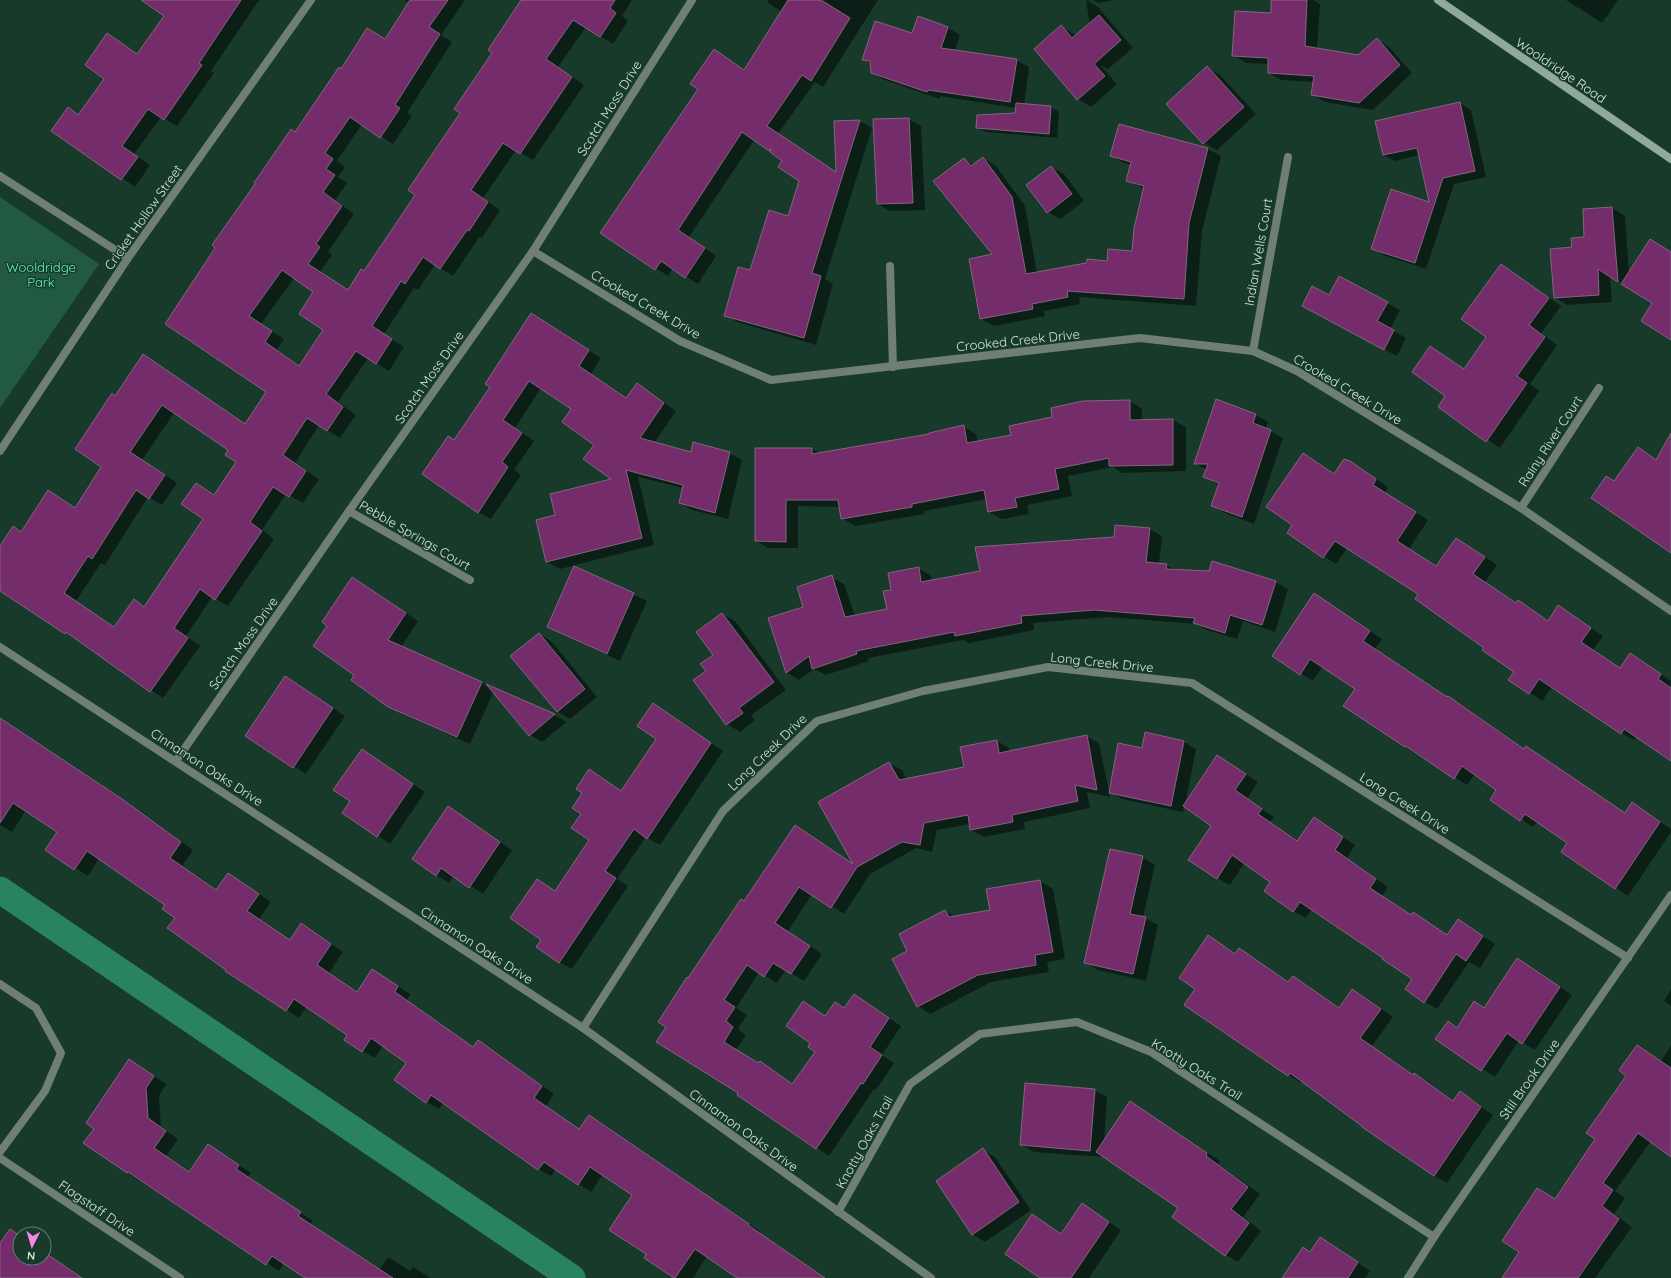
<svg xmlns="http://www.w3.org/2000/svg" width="1671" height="1278" viewBox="0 0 1671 1278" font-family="Quicksand,sans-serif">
	<rect width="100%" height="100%" fill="#183a2b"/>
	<polygon fill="#225942" points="0,197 99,264 0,408"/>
	<g fill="#0007" fill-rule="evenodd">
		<polygon points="156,0 259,0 211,71 214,73 177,126 161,117 134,154 150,165 135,187 53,131 68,109 79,115 105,78 107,34 139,55 165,16"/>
		<path d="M 405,0 L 465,0 L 441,35 L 452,42 L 407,113 L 412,116 L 393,144 L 362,124 L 337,161 L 345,167 L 338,177 L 347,183 L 335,200 L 354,214 L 328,252 L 332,255 L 320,272 L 348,291 L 364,272 L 416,195 L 522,0 L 632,0 L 622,16 L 628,21 L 613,44 L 586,27 L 558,67 L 584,85 L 533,160 L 516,150 L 483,198 L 500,210 L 482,238 L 480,236 L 453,276 L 435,265 L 418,290 L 414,288 L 384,334 L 404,347 L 389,371 L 368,358 L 338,402 L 356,415 L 340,438 L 319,425 L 295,463 L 319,479 L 303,503 L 286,494 L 262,530 L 274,539 L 228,606 L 212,597 L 186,636 L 200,646 L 163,698 L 78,640 L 0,590 L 0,548 L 14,528 L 22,533 L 49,491 L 76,508 L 103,466 L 115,397 L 143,356 L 246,425 L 267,391 L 166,323 L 295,133 L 341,70 L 386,40 L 409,3 ZM 294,278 L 315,292 L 324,330 L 300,366 L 277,350 L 284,339 L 261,324 ZM 174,413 L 229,450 L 238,462 L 214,496 L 204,519 L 145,607 L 134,601 L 115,627 L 76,601 L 101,563 L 105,565 L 148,497 L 162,505 L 177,483 L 142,460 Z"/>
		<polygon points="768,0 878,0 823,87 815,82 778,134 837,173 860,121 872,128 825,279 833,284 816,345 737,322 725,315 750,271 788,218 800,181 783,161 754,140 689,237 716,256 698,284 673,268 668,276 602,233 699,89 714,50 745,71 782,12 767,2"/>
		<polygon points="1086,0 1097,6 1133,48 1108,69 1100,65 1117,84 1091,107 1078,99 1035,49 1061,27 1074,34 1095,60"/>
		<polygon points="1093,0 1114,0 1098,3"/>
		<polygon points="1272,0 1313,0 1320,4 1317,49 1358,56 1377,39 1389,47 1412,73 1373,110 1325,102 1312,94 1314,82 1281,80 1269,73 1269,64 1246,63 1233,55 1271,14"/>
		<polygon points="1566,0 1618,0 1602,23"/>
		<polygon points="948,28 960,35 955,51 1016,60 1029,67 1024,105 1051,107 1059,112 1057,138 986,132 977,128 1016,114 1016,108 940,96 940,99 885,80 872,73 871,64 864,59 913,34"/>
		<polygon points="1207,68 1220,75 1256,114 1217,150 1204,143"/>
		<polygon points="1460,103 1471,110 1486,177 1454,184 1426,269 1383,255 1372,248 1430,204 1419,155 1395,161 1383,155"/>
		<polygon points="908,119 921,126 925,210 890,211 877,204"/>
		<polygon points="1120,125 1208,149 1221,156 1202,231 1196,306 1079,297 1080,304 1044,311 1045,316 994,326 981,319 994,255 964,159 974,165 983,158 996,166 1025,206 1037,273 1108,262 1133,253 1145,189 1127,181 1131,165 1124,163 1112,156"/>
		<polygon points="1051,167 1064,174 1084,201 1060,219 1048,212"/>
		<polygon points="1612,208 1625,216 1629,274 1651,240 1671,252 1671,338 1653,303 1610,276 1612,302 1567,305 1555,297 1573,248 1585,238"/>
		<polygon points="1501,265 1561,306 1541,333 1557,345 1530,384 1539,391 1500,448 1439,407 1446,396 1431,347 1465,370 1488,336"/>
		<polygon points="1329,296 1387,303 1400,310 1390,329 1406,338 1397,356 1316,313"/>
		<polygon points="544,322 601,358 591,374 627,399 637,384 676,411 654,443 692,453 729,453 742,460 728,519 692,510 680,503 683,488 638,477 654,545 560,569 547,562 537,520 556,516 614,479 595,444 572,409 541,388 515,428 534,441 514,470 521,475 491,519 478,512 455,441"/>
		<polygon points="1217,400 1256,415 1268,422 1266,429 1283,438 1254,524 1225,513 1212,506 1219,485 1205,477 1207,470 1196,464"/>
		<polygon points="1130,401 1142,409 1142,421 1173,420 1186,427 1186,471 1122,473 1113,467 1068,476 1072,496 1027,505 1029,514 1002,519 989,512 987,499 924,511 925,514 855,526 842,518 840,507 798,506 798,548 768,548 756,541 756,449 812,449 820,453 930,435 964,427 976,434 978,442 1012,435"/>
		<polygon points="1303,454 1335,475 1363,470 1388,487 1385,493 1428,520 1409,549 1437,567 1469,546 1497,565 1485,582 1517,603 1518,601 1549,621 1559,607 1603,636 1593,650 1620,668 1643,662 1671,681 1670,687 1671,688 1671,760 1636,737 1634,740 1621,733 1552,687 1542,701 1530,693 1510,679 1515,672 1419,594 1347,548 1336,564 1288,533 1294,524"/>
		<polygon points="1150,529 1162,536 1159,564 1166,565 1176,570 1275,582 1288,589 1275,632 1243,621 1237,639 1207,630 1196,624 1108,617 1033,623 1034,630 969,643 963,640 868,658 869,661 826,675 814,669 799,680 787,673 769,619 804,608 831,577 844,584 855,616 888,610 892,591 918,568 931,576 932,581 981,572"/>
		<polygon points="575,567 647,601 620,661 561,634 548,627"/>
		<polygon points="353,578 418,621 401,647 554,715 567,722 542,742 530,735 494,691 470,744 402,714 389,706 356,674 329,625"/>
		<polygon points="1327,602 1382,639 1375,649 1448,698 1461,704 1525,749 1626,814 1633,804 1671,829 1671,832 1628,896 1562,852 1568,843 1538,821 1533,827 1491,799 1498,790 1475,774 1467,785 1405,746 1356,689 1323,666 1313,681 1301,674"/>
		<polygon points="722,614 735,621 786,690 751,715 755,720 740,732 727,724 707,671 714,655"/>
		<polygon points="539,634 551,641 597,697 570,719 558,712 512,656"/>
		<polygon points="286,677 345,716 306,774 247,736"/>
		<polygon points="654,704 723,751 660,845 646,837 617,879 628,886 572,969 559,962 542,940 556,892 590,840 582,813 584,793 590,771 601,777 601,779 624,795 657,739"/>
		<polygon points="1,720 135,808 193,850 182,866 217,890 228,874 271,902 259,919 291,941 302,924 343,952 329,973 358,992 385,978 410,994 407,1000 474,1048 478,1041 491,1049 554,1094 546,1106 580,1130 589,1116 602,1123 761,1232 760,1233 820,1274 817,1278 738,1278 707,1256 693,1278 675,1278 645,1258 647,1254 634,1195 603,1174 591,1192 556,1169 551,1176 538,1169 443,1103 439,1109 426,1102 407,1062 383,1046 375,1058 362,1051 349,1034 307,1006 299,1018 227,971 176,918 166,905 99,858 88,876 47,849 58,832 26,810 12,832 0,825"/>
		<polygon points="1086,736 1099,743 1110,797 1087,792 1090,808 1024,822 1025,829 984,837 971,830 970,824 937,830 932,852 916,848 870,874 844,914 812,894 788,931 822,954 804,981 786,970 777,983 759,972 736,1008 747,1015 738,1029 746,1035 736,1050 759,1064 760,1063 772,1070 793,1084 816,1051 812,1043 803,1002 826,1017 845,1009 854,995 901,1026 882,1055 894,1063 876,1090 874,1089 829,1156 738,1095 740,1092 668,1027 688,979 744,902 795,826 855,865 889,763 902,770 907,780 965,768 997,741 1009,748 1010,751"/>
		<polygon points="1184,742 1196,749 1185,805 1218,756 1258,782 1247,799 1274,817 1270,822 1298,842 1314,818 1355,845 1347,858 1388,887 1382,896 1412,916 1414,913 1448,936 1458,920 1495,944 1480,968 1469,962 1437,1009 1425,1002 1413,979 1384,957 1312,909 1306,918 1293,911 1272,881 1245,862 1230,885 1217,878 1212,826 1184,806 1183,812 1122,799 1110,792 1142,749"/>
		<polygon points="362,750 425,792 390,844 344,813 351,801"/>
		<polygon points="461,815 512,850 483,894 454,875 449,883 436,875"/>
		<polygon points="1142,857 1155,865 1143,917 1158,925 1146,981 1098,970 1086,963"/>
		<polygon points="1040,881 1053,889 1065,959 1047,962 1049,972 991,982 930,1014 918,1006 908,951 945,911 955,917 991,911"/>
		<polygon points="1208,937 1236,954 1239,949 1289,983 1305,985 1340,1008 1353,990 1365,997 1393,1017 1372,1046 1414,1075 1415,1074 1427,1081 1454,1101 1460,1092 1493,1115 1447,1183 1434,1176 1302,1081 1301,1083 1288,1075 1196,989"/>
		<polygon points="1530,967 1572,995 1535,1050 1519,1040 1495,1077 1436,1039 1448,1022 1458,1028 1485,1009"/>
		<polygon points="1671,990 1671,1006 1664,1001"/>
		<polygon points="1637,1046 1661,1061 1671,1046 1671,1155 1651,1141 1615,1191 1625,1198 1614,1214 1632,1227 1595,1278 1503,1278 1596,1139 1628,1075"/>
		<polygon points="130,1060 166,1084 159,1096 161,1127 178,1139 166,1156 190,1173 221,1153 251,1173 248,1177 313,1221 310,1224 380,1269 388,1257 410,1271 413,1267 431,1278 307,1278 284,1263 279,1271 127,1173 96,1128"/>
		<polygon points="1094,1090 1107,1097 1104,1143 1143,1110 1220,1161 1218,1164 1260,1194 1243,1217 1261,1231 1238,1262 1226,1255 1180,1208 1103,1156 1103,1157 1034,1152 1021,1145"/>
		<polygon points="983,1150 995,1157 1031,1210 985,1242 972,1234"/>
		<polygon points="1082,1204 1121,1230 1089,1278 1042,1278 1032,1215 1062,1234"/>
		<polygon points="10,1230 20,1236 20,1258 44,1258 44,1252 79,1276 78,1278 0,1278 0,1245"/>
		<polygon points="1321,1238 1370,1271 1365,1278 1284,1278 1310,1253"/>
	</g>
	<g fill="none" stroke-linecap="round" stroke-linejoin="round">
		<polyline stroke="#2a835f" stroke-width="27" points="0,890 572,1278"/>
	</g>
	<g fill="#742c6a" stroke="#83667c" fill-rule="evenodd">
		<polygon points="141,0 241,0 199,63 202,65 164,120 148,109 122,146 138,157 121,180 51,131 68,107 78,115 104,79 85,65 107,33 137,54 164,16"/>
		<path d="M 410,0 L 448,0 L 429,27 L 440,34 L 395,105 L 400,108 L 380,138 L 350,117 L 325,153 L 333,159 L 326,169 L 335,175 L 323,192 L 342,206 L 316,244 L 320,247 L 308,264 L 348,290 L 361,269 L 364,271 L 415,195 L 408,190 L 460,113 L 454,109 L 492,53 L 488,50 L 521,0 L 615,0 L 610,8 L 616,13 L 600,37 L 573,20 L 546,59 L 572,77 L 520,154 L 503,143 L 471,190 L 488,202 L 469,231 L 467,230 L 440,269 L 423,257 L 405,284 L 401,281 L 372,326 L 392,339 L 376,364 L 356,351 L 326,394 L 343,407 L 327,431 L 307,418 L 283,455 L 306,471 L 289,497 L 273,487 L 250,522 L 262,531 L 215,600 L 200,589 L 174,628 L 188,638 L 150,692 L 66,632 L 65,634 L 0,591 L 0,546 L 13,526 L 21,532 L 48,490 L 75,508 L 101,467 L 75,449 L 112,393 L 115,396 L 143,354 L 245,424 L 266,392 L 165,324 L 215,248 L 212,245 L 255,184 L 254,183 L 291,129 L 295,132 L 339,67 L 341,69 L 367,28 L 385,39 ZM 282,270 L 313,292 L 299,314 L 323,330 L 299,366 L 265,342 L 272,331 L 249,316 ZM 162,405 L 228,450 L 225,455 L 236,462 L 214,495 L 196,483 L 181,504 L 203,519 L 144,607 L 134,599 L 114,627 L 64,593 L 88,556 L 92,559 L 136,490 L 149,499 L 165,475 L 130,452 Z"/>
		<polygon points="788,0 821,0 850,18 811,81 802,75 767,126 836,172 834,121 860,120 812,273 821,276 804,338 724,316 738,267 750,270 769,210 788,216 799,181 778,167 782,161 770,152 771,148 769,151 742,132 678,230 705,248 685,278 661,261 655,270 600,233 698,89 690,84 714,49 744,70"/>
		<polygon points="1271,0 1307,0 1305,46 1358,55 1377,38 1400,65 1359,103 1311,95 1314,76 1268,73 1268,58 1232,56 1235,11 1271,13"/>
		<polygon points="1099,15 1121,40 1094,64 1105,76 1077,100 1034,49 1061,25 1072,38"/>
		<polygon points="918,16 948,27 941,48 1017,59 1010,102 928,90 927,92 871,73 870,61 862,60 875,21 912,33"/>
		<polygon points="1207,66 1244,107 1203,144 1166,104"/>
		<polygon points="1460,102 1475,171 1443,178 1415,263 1371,249 1391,189 1429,202 1417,148 1383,155 1375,121"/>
		<polygon points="1016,103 1051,106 1049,134 976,128 977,115 1015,113"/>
		<polygon points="909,118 913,203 877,204 873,119"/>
		<polygon points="1119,124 1208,148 1189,223 1184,299 1067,291 1068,297 1032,304 1033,309 980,319 969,259 992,254 933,181 964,158 971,166 983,157 1012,197 1026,274 1086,263 1087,259 1107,261 1108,249 1132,251 1134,228 1144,186 1126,181 1131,162 1110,156"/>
		<polygon points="1051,166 1072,194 1047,213 1026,185"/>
		<polygon points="1612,207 1618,282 1598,269 1599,295 1554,298 1550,249 1572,247 1571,238 1584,237 1583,209"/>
		<polygon points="1650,239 1671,252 1671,340 1641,321 1652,303 1621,284"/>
		<polygon points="1501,264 1549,298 1529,325 1545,337 1517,376 1527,383 1486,442 1438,407 1445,396 1412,372 1430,346 1464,369 1486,337 1461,319"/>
		<polygon points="1339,276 1388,302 1377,321 1394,330 1384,350 1302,306 1312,286 1329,295"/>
		<polygon points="531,313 589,350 579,366 626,398 637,383 664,403 640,438 691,452 693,442 730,452 715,513 679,503 683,485 626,470 642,538 546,562 536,520 555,515 550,494 611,479 583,459 594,445 562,422 571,409 529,381 503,420 522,433 502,462 508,467 478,513 422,474 448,436 454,440 490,387 485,384"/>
		<polygon points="1216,399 1256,414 1253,423 1271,430 1242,517 1211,506 1219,483 1203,477 1208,464 1194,464"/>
		<polygon points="1130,400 1130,420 1173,419 1173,465 1109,466 1109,458 1055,469 1059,489 1015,498 1017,507 988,512 984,490 912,504 912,507 841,519 838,500 786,500 786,542 755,541 755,448 812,448 812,454 929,434 929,433 964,425 967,443 1011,435 1009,426 1052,417 1051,408 1083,401"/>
		<polygon points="1671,433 1671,553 1591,498 1606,476 1614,481 1638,447 1656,460"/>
		<polygon points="1303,453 1334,474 1344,459 1350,461 1376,479 1373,485 1416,512 1397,541 1436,566 1456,538 1485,557 1473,574 1516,603 1518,600 1548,621 1558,605 1591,628 1581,642 1620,668 1630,653 1661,674 1658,679 1671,688 1671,761 1624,729 1621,734 1539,679 1529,694 1508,680 1514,672 1482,650 1484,648 1415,599 1418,594 1335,541 1323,558 1287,533 1292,525 1266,507"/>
		<polygon points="1115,525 1150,528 1146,562 1167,564 1166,569 1209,571 1212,561 1276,581 1262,625 1230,615 1225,633 1193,623 1195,618 1094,610 1021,616 1022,623 955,636 954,632 856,651 857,654 812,669 809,656 786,673 768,618 803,607 797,587 832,575 845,617 887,609 883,591 891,590 888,573 919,567 921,582 980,571 975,547 1114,537"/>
		<polygon points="574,566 634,593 607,654 547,627"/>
		<polygon points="352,577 406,613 388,640 482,682 457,737 388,707 351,680 354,675 313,646 327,626 322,622"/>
		<polygon points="1314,593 1370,631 1363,641 1447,697 1448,696 1524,749 1526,746 1625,813 1632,802 1660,822 1615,889 1561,852 1567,843 1525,814 1520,821 1490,800 1496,790 1462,766 1454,779 1406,746 1405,747 1343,706 1355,689 1310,659 1300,675 1272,656"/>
		<polygon points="722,613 774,682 739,708 743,713 726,725 693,680 706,671 700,664 713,655 696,632"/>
		<polygon points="539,633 585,689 557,712 510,656"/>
		<polygon points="285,676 333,708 293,768 245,736"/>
		<polygon points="486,684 555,714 529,736"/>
		<polygon points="653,703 711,743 647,839 634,829 605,871 616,878 559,963 536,947 541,940 510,918 537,879 555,891 589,840 571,828 581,814 572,808 582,793 576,789 589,769 621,791 656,739 637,726"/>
		<polygon points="0,718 122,799 181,842 170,858 216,890 228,873 259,894 247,911 290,940 301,923 331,944 317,965 357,992 372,969 398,986 395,992 473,1047 478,1040 542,1086 534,1098 579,1129 589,1115 749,1224 748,1225 825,1278 737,1278 695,1249 675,1278 674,1278 644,1258 646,1254 609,1230 632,1195 590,1167 578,1185 544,1162 538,1170 431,1095 426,1103 394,1080 406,1063 371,1038 362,1052 344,1040 347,1035 294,999 286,1011 225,971 226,970 167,928 175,918 162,909 165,905 87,851 74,870 45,850 57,832 13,803 0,823"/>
		<polygon points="1145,732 1184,741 1171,806 1109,793 1118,743 1142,748"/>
		<polygon points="1087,735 1097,790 1075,785 1078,801 1012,815 1013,822 970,830 968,815 924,823 920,845 902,842 857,867 831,908 799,887 775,923 810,946 791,974 773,963 764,977 747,965 724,1000 735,1007 726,1021 733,1027 724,1042 758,1063 760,1061 792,1084 815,1052 808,1047 810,1043 786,1026 803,1001 825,1016 835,1002 844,1008 854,994 889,1018 870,1047 882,1055 863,1084 861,1083 816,1149 737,1095 738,1093 656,1042 666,1027 658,1022 687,977 688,978 741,899 744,901 795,825 853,864 818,802 889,762 899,780 964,767 960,747 997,740 999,753"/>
		<polygon points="362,749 413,784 377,837 342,813 350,801 333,790"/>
		<polygon points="1217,755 1246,774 1235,790 1262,809 1258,814 1297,841 1314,817 1343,837 1335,850 1376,879 1370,888 1411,915 1413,912 1447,935 1458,919 1483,936 1466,961 1456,954 1424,1003 1405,989 1412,979 1382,959 1383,958 1300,902 1293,912 1264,891 1270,882 1232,855 1217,879 1188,860 1211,826 1183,806"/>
		<polygon points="448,806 500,842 469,888 441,868 436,876 412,859"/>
		<polygon points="1110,849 1143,856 1130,914 1146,917 1133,974 1084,963"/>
		<polygon points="1040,880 1053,952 1035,955 1036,965 978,975 917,1007 892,959 907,951 899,934 945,910 949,917 990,910 986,889"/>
		<polygon points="1208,935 1235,954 1239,948 1288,982 1293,976 1339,1008 1352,989 1381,1009 1360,1038 1413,1075 1414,1073 1453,1101 1460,1091 1481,1107 1434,1176 1362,1127 1362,1126 1290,1073 1288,1076 1184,1005 1195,989 1179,978"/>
		<polygon points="1517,958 1560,987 1522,1044 1507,1033 1481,1071 1435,1039 1448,1021 1457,1028 1474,1001 1484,1008"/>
		<polygon points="1637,1045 1671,1068 1671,1157 1638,1133 1603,1183 1613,1190 1602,1206 1619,1219 1578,1278 1502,1278 1519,1252 1502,1241 1537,1188 1555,1199 1595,1139 1586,1133 1626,1076 1619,1070"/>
		<polygon points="129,1059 154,1076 146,1088 148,1118 166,1131 154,1148 189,1172 208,1144 239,1165 236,1169 301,1212 298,1216 393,1278 305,1278 272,1256 266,1265 128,1172 127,1173 83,1143 94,1129 86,1123"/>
		<polygon points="1025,1083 1095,1089 1090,1151 1020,1145"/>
		<polygon points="1130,1101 1207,1153 1206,1156 1248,1187 1231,1209 1249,1223 1225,1256 1172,1217 1178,1208 1096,1152"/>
		<polygon points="983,1148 1019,1202 972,1235 936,1181"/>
		<polygon points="1082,1203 1109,1222 1071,1278 1040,1278 1005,1254 1032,1214 1061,1234"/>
		<polygon points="10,1229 20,1236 20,1258 44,1258 44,1252 82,1278 0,1278 0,1243"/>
		<polygon points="1320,1237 1358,1262 1348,1278 1282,1278 1303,1247 1310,1252"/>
	</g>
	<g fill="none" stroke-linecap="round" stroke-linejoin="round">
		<g stroke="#6f7e76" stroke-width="8">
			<polyline points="0,176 128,258"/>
			<polyline points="533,251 680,341 771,380 1140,338 1253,351 1297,371 1521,508 1671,611"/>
			<polyline points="890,266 893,367"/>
			<polyline points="1253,351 1288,157"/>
			<polyline points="0,451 128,258 311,0"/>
			<polyline points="1521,508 1599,388"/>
			<polyline points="349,511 470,580"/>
			<polyline points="0,647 583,1028 931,1278"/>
			<polyline points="176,761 349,511 533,251 692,0"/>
			<polyline points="0,984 36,1008 61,1053 45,1091 0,1152"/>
			<polyline points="583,1028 723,811 817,721 923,691 1048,667 1192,683 1628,958"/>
			<polyline points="0,1158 180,1278"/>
			<polyline points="838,1212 910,1084 980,1034 1077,1022 1151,1052 1434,1237"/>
			<polyline points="1408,1278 1434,1237 1671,895"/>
		</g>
		<polyline stroke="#91a99c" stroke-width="8" points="1438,0 1671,159"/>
	</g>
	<g text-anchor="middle" stroke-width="3" stroke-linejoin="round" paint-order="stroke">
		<g font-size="13" fill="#d2e5db" stroke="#183a2b">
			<text transform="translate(1561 70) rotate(34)" y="5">Wooldridge Road</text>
			<text transform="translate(609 108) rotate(-58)" y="5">Scotch Moss Drive</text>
			<text transform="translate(143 217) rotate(-55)" y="5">Cricket Hollow Street</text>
			<text transform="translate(1258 252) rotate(-80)" y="5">Indian Wells Court</text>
			<text transform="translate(646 304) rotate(30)" y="5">Crooked Creek Drive</text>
			<text transform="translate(1018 340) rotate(-6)" y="5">Crooked Creek Drive</text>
			<text transform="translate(429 377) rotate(-55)" y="5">Scotch Moss Drive</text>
			<text transform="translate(1348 389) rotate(31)" y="5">Crooked Creek Drive</text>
			<text transform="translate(1550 441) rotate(-57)" y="5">Rainy River Court</text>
			<text transform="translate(415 535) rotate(30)" y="5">Pebble Springs Court</text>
			<text transform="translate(243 643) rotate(-55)" y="5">Scotch Moss Drive</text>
			<text transform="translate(1102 662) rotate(6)" y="5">Long Creek Drive</text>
			<text transform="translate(767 752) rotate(-44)" y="5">Long Creek Drive</text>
			<text transform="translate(207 767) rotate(33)" y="5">Cinnamon Oaks Drive</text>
			<text transform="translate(1405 803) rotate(32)" y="5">Long Creek Drive</text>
			<text transform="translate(477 945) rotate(33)" y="5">Cinnamon Oaks Drive</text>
			<text transform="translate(1197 1069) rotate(32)" y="5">Knotty Oaks Trail</text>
			<text transform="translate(1529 1079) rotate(-55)" y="5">Still Brook Drive</text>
			<text transform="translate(744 1130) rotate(36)" y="5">Cinnamon Oaks Drive</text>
			<text transform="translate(864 1142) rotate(-61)" y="5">Knotty Oaks Trail</text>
			<text transform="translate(97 1208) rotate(34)" y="5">Flagstaff Drive</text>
		</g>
		<g font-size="13" fill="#60f8b8" stroke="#183a2b">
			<text x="41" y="272">Wooldridge<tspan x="41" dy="15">Park</tspan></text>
		</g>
	</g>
	<g transform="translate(32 1246) rotate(185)"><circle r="19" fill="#183a2b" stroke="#627e71"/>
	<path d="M0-3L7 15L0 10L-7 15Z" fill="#fa87e7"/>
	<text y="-6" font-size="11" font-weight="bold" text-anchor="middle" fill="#d2e5db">N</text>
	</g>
</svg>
